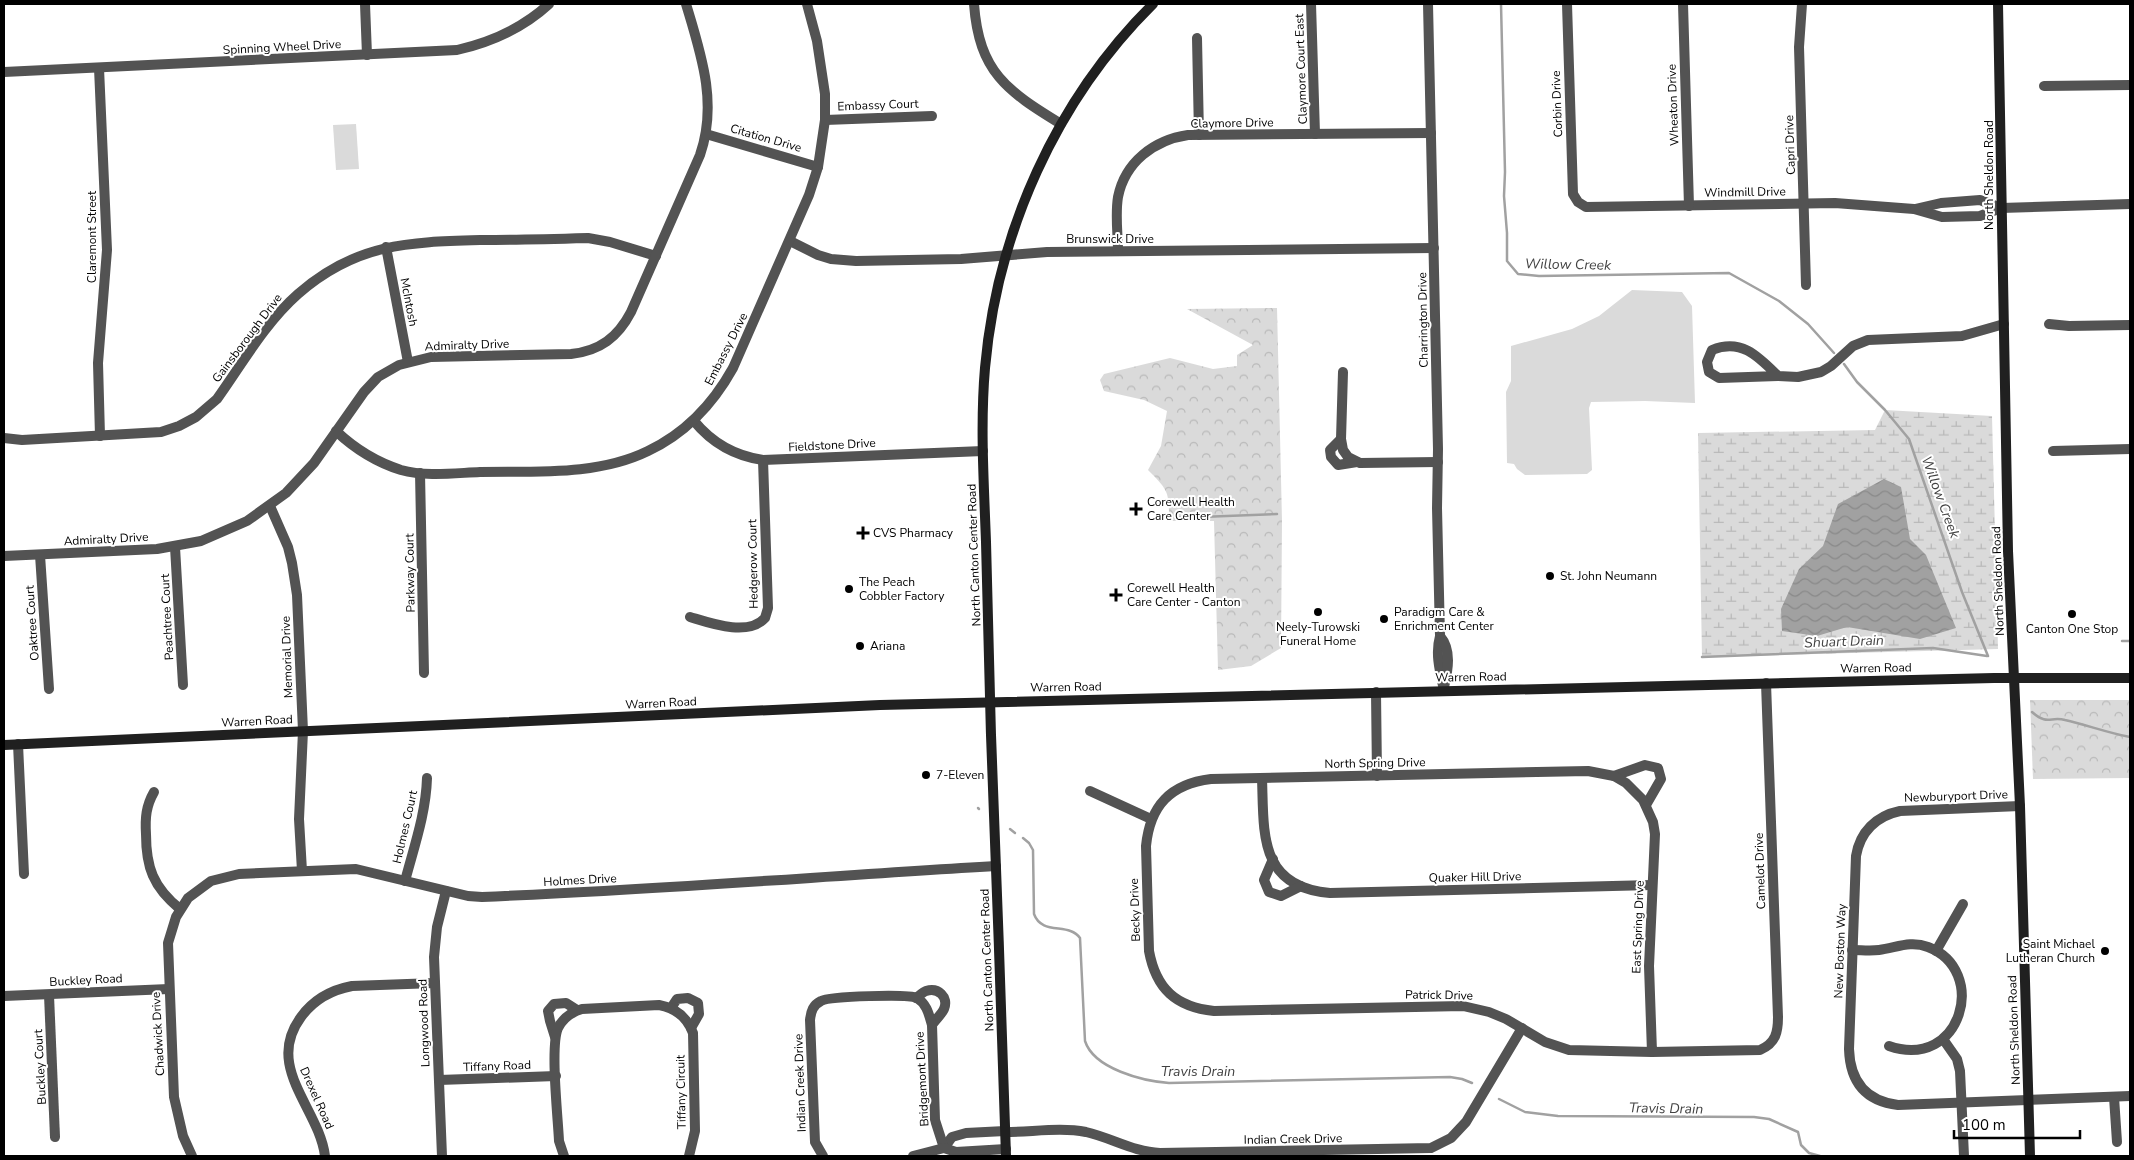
<svg xmlns="http://www.w3.org/2000/svg" width="2134" height="1160" viewBox="0 0 2134 1160" font-family="'Nunito Sans',sans-serif">
	<defs>
		<pattern id="forest-crowns" width="20" height="18" patternUnits="userSpaceOnUse" patternTransform="scale(1.25)"><rect width="20" height="18" fill="#dadada"/><path d="M2 6a3 3 0 1 1 6 0M12 15a3 3 0 1 1 6 0" fill="none" stroke="#b9b9b9"/></pattern>
		<pattern id="wetland-marsh" width="20" height="14" patternUnits="userSpaceOnUse" patternTransform="scale(1.25)"><rect width="20" height="14" fill="#dadada"/><path d="M1 5h8M5 5V1M11 12h8M15 12V8" fill="none" stroke="#b9b9b9"/></pattern>
		<pattern id="water-waves" width="16" height="10" patternUnits="userSpaceOnUse" patternTransform="scale(1.25)"><rect width="16" height="10" fill="#a1a1a1"/><path d="M0 5q4-4 8 0t8 0" fill="none" stroke="#898989"/></pattern>
	</defs>
	<rect width="100%" height="100%" fill="#fff"/>
	<g fill="#dadada">
		<polygon points="356,124 359,169 336,170 333,125"/>
		<polygon points="1632,290 1682,292 1692,306 1695,403 1645,401 1591,402 1589,408 1592,470 1587,474 1525,475 1517,469 1514,464 1507,463 1506,392 1511,381 1511,346 1572,329 1599,316"/>
	</g>
	<g fill="url(#forest-crowns)">
		<path d="M 1277,308 L 1282,521 L 1281,648 L 1251,666 L 1218,670 L 1214,521 L 1169,521 C 1169,492 1169,491 1148,470 L 1161,446 L 1167,411 L 1144,400 L 1104,391 L 1100,380 L 1104,374 L 1170,358 L 1213,369 L 1237,366 L 1237,355 L 1253,345 L 1187,309 Z"/>
		<polygon points="2030,700 2130,700 2130,778 2033,779"/>
	</g>
	<polygon fill="url(#wetland-marsh)" points="1885,410 1992,416 1998,649 1702,657 1698,433 1875,430"/>
	<polygon fill="url(#water-waves)" points="1884,479 1901,487 1910,539 1926,555 1956,628 1920,639 1847,627 1817,636 1782,631 1781,609 1799,569 1823,546 1838,504"/>
	<g fill="none" stroke-linecap="round" stroke-linejoin="round">
		<g stroke="#a1a1a1" stroke-width="2.5">
			<polyline points="1501,4 1505,172 1504,196 1507,233 1507,261 1518,274 1539,276 1729,273 1779,301 1808,324 1834,353"/>
			<polyline points="1844,364 1857,382 1885,410 1909,439 1962,592 1988,656"/>
			<polyline points="1175,518 1277,514"/>
			<polyline points="2122,641 2130,641"/>
			<polyline points="1702,657 1933,648 1987,656"/>
			<path d="M 2032,712 C 2048,726 2050,716 2065,720 C 2087,725 2108,733 2130,737"/>
			<polyline points="978,808 979,809"/>
			<polyline points="1010,829 1015,833"/>
			<path d="M 1023,838 L 1029,843 L 1033,850 L 1034,914 C 1042,936 1069,922 1080,938 L 1085,1041 C 1094,1069 1143,1081 1169,1083 L 1450,1077 L 1462,1079 L 1472,1083"/>
			<polyline points="1499,1099 1525,1112 1558,1116 1754,1117 1769,1119 1798,1132 1801,1145 1809,1153 1820,1156"/>
		</g>
		<g stroke="#535353" stroke-width="10">
			<polyline points="365,4 367,55"/>
			<path d="M 974,4 C 979,72 1007,91 1061,124"/>
			<polyline points="1311,4 1315,134"/>
			<path d="M 1428,4 L 1438,449 L 1437,508 L 1440,636 C 1435,654 1440,672 1444,690"/>
			<polyline points="1567,4 1573,194 1578,202 1586,207 1835,203 1914,209 1942,217 1980,216 2001,208 2130,204"/>
			<polyline points="1683,4 1689,206"/>
			<polyline points="1802,4 1799,47 1806,285"/>
			<polyline points="1197,38 1199,135"/>
			<polyline points="99,68 107,250 98,363 100,436"/>
			<path d="M 4,72 L 457,50 C 492,42 523,28 549,4"/>
			<polyline points="2044,86 2130,85"/>
			<polyline points="825,120 932,116"/>
			<polyline points="706,134 818,167"/>
			<polyline points="1915,209 1941,203 1980,200 2001,208"/>
			<polyline points="790,241 818,255 831,259 856,261 961,259 1047,252 1434,248"/>
			<polyline points="386,247 408,362"/>
			<path d="M 1118,251 C 1118,234 1115,215 1118,197 C 1125,162 1154,140 1188,135 L 1431,133"/>
			<polyline points="2049,324 2069,326 2130,325"/>
			<polyline points="1343,372 1341,439 1343,450 1348,457 1360,463 1438,462"/>
			<path d="M 1778,376 L 1719,378 L 1709,372 L 1707,362 L 1712,350 C 1741,338 1758,356 1778,376 L 1798,377 L 1821,372 L 1831,366 L 1853,346 L 1868,340 L 1962,336 L 2004,324"/>
			<path d="M 694,421 C 712,443 735,456 763,460 L 983,451"/>
			<path d="M 336,431 C 355,449 376,462 401,470 C 426,477 455,473 480,472 C 536,471 597,476 648,451 C 686,433 713,404 733,368 L 809,195 L 818,167 L 825,120 L 825,94 L 817,41 L 807,4"/>
			<path d="M 4,438 L 22,440 L 161,432 L 179,426 L 196,417 L 217,399 C 242,364 265,323 298,294 C 356,243 409,242 482,240 C 517,240 553,239 588,238 L 610,242 L 656,256"/>
			<polyline points="1341,439 1330,450 1331,457 1338,465 1357,462"/>
			<polyline points="2053,451 2130,449"/>
			<polyline points="420,473 424,673"/>
			<polyline points="270,506 288,547 292,563 297,595 303,731 299,819 302,871"/>
			<polyline points="175,547 183,685"/>
			<polyline points="40,555 49,689"/>
			<path d="M 4,556 L 157,549 L 201,541 L 247,521 L 286,493 L 314,463 L 364,392 L 378,377 L 399,365 L 431,357 L 571,354 C 600,351 618,337 631,312 L 700,155 C 718,103 701,54 686,4"/>
			<path d="M 690,617 C 710,623 748,637 765,618 L 768,608 L 763,460"/>
			<path d="M 1440,636 C 1452,650 1448,670 1444,687"/>
			<polyline points="1376,692 1377,776"/>
			<polyline points="18,744 24,874"/>
			<polyline points="1614,776 1645,765 1658,768 1661,779 1646,805"/>
			<path d="M 1262,778 C 1264,832 1258,887 1330,893 L 1652,885"/>
			<polyline points="1090,791 1151,819"/>
			<path d="M 154,792 C 146,806 145,818 146,834 C 146,867 153,887 180,909"/>
			<path d="M 2020,806 L 1900,811 C 1876,816 1860,832 1856,856 L 1849,1049 C 1850,1081 1865,1101 1898,1105 L 2130,1096"/>
			<polyline points="1273,859 1264,880 1269,892 1281,896 1301,886"/>
			<path d="M 405,881 C 414,847 426,813 427,778"/>
			<path d="M 1852,950 C 1861,950 1870,951 1879,950 C 1896,948 1910,940 1928,947 C 1989,970 1962,1071 1889,1046"/>
			<polyline points="1936,951 1963,904"/>
			<polyline points="49,995 55,1137"/>
			<polyline points="4,996 169,989"/>
			<path d="M 916,998 C 919,996 923,992 926,991 C 938,987 949,997 944,1009 C 942,1014 935,1020 932,1025"/>
			<polyline points="671,1008 677,999 688,998 698,1003 699,1014 691,1028"/>
			<polyline points="555,1037 550,1021 548,1011 554,1004 566,1003 577,1010"/>
			<polyline points="1943,1039 1957,1059 1960,1071 1964,1156"/>
			<path d="M 1652,1052 L 1649,966 L 1655,834 L 1653,822 L 1643,800 L 1626,783 L 1614,776 L 1588,771 L 1211,779 C 1170,784 1150,806 1146,846 L 1149,951 C 1156,989 1176,1007 1214,1011 L 1463,1006 L 1489,1012 L 1506,1019 L 1545,1042 L 1569,1050 L 1652,1052 L 1760,1050 C 1776,1043 1778,1032 1778,1017 L 1766,683"/>
			<polyline points="439,1080 556,1076"/>
			<polyline points="2114,1097 2117,1142"/>
			<path d="M 1005,1132 C 1032,1132 1061,1127 1086,1132 C 1112,1138 1134,1152 1160,1153 L 1431,1148 L 1451,1138 L 1466,1122 L 1522,1028"/>
			<polyline points="944,1148 952,1137 966,1133 1005,1131"/>
			<path d="M 192,1156 L 183,1136 L 174,1097 L 168,943 L 176,917 L 188,898 L 211,881 L 239,874 L 356,869 L 468,896 L 482,897 C 654,890 825,876 996,866"/>
			<path d="M 325,1156 C 319,1108 264,1067 301,1017 C 314,999 331,990 352,986 L 435,983"/>
			<polyline points="442,1156 434,957 437,927 446,891"/>
			<path d="M 564,1156 L 559,1141 C 558,1118 550,1046 558,1028 C 563,1018 572,1012 582,1009 L 659,1005 C 676,1008 687,1017 693,1033 L 695,1131 L 689,1156"/>
			<path d="M 823,1156 L 815,1142 L 810,1020 C 811,1011 813,1005 821,1001 C 830,996 909,994 917,998 C 927,1004 929,1015 932,1025 L 935,1120 L 944,1148"/>
			<polyline points="913,1156 944,1148 956,1152 1006,1149"/>
		</g>
		<g stroke="#202020" stroke-width="10">
			<polyline points="1998,4 2008,551 2020,806 2030,1156"/>
			<polyline points="4,745 880,705 1994,678 2130,678"/>
			<path d="M 1006,1156 C 1001,1016 997,875 991,735 C 989,671 988,607 986,542 C 984,485 980,426 985,368 C 997,232 1056,100 1153,4"/>
		</g>
	</g>
	<g fill="#000" stroke="#fff" stroke-width="2">
		<path d="M1133.5 501.5h5v5h5v5h-5v5h-5v-5h-5v-5h5z"/>
		<path d="M860.5 525.5h5v5h5v5h-5v5h-5v-5h-5v-5h5z"/>
		<circle cx="1550" cy="576" r="5"/>
		<circle cx="849" cy="589" r="5"/>
		<path d="M1113.5 587.5h5v5h5v5h-5v5h-5v-5h-5v-5h5z"/>
		<circle cx="1318" cy="612" r="5"/>
		<circle cx="2072" cy="614" r="5"/>
		<circle cx="1384" cy="619" r="5"/>
		<circle cx="860" cy="646" r="5"/>
		<circle cx="926" cy="775" r="5"/>
		<circle cx="2105" cy="951" r="5"/>
	</g>
	<g text-anchor="middle" stroke-width="4" stroke-linejoin="round" paint-order="stroke">
		<g font-size="12" fill="#000" stroke="#fff">
			<text transform="translate(282 47) rotate(-3)" y="4">Spinning Wheel Drive</text>
			<text transform="translate(1301 69) rotate(-92)" y="4">Claymore Court East</text>
			<text transform="translate(1557 104) rotate(-92)" y="4">Corbin Drive</text>
			<text transform="translate(878 105) rotate(-2)" y="4">Embassy Court</text>
			<text transform="translate(1673 105) rotate(-92)" y="4">Wheaton Drive</text>
			<text transform="translate(1232 123) rotate(-1)" y="4">Claymore Drive</text>
			<text transform="translate(766 138) rotate(16)" y="4">Citation Drive</text>
			<text transform="translate(1790 145) rotate(-92)" y="4">Capri Drive</text>
			<text transform="translate(1989 175) rotate(-90)" y="4">North Sheldon Road</text>
			<text transform="translate(1745 192) rotate(-1)" y="4">Windmill Drive</text>
			<text transform="translate(92 237) rotate(-90)" y="4">Claremont Street</text>
			<text x="1110" y="243">Brunswick Drive</text>
			<text transform="translate(409 302) rotate(79)" y="4">McIntosh</text>
			<text transform="translate(1423 320) rotate(-91)" y="4">Charrington Drive</text>
			<text transform="translate(247 338) rotate(-53)" y="4">Gainsborough Drive</text>
			<text transform="translate(467 345) rotate(-2)" y="4">Admiralty Drive</text>
			<text transform="translate(726 349) rotate(-63)" y="4">Embassy Drive</text>
			<text transform="translate(832 445) rotate(-3)" y="4">Fieldstone Drive</text>
			<text transform="translate(106 539) rotate(-3)" y="4">Admiralty Drive</text>
			<text transform="translate(974 555) rotate(-92)" y="4">North Canton Center Road</text>
			<text transform="translate(753 564) rotate(-91)" y="4">Hedgerow Court</text>
			<text transform="translate(410 573) rotate(-91)" y="4">Parkway Court</text>
			<text transform="translate(1998 581) rotate(-92)" y="4">North Sheldon Road</text>
			<text transform="translate(167 617) rotate(-93)" y="4">Peachtree Court</text>
			<text transform="translate(32 623) rotate(-94)" y="4">Oaktree Court</text>
			<text transform="translate(287 657) rotate(-92)" y="4">Memorial Drive</text>
			<text transform="translate(1876 668) rotate(-1)" y="4">Warren Road</text>
			<text transform="translate(1471 677) rotate(-1)" y="4">Warren Road</text>
			<text transform="translate(1066 687) rotate(-1)" y="4">Warren Road</text>
			<text transform="translate(661 703) rotate(-3)" y="4">Warren Road</text>
			<text transform="translate(257 721) rotate(-3)" y="4">Warren Road</text>
			<text transform="translate(1375 763) rotate(-1)" y="4">North Spring Drive</text>
			<text transform="translate(1956 796) rotate(-2)" y="4">Newburyport Drive</text>
			<text transform="translate(405 827) rotate(-77)" y="4">Holmes Court</text>
			<text transform="translate(1760 871) rotate(-92)" y="4">Camelot Drive</text>
			<text transform="translate(1475 877) rotate(-1)" y="4">Quaker Hill Drive</text>
			<text transform="translate(580 880) rotate(-3)" y="4">Holmes Drive</text>
			<text transform="translate(1135 910) rotate(-92)" y="4">Becky Drive</text>
			<text transform="translate(1638 927) rotate(-88)" y="4">East Spring Drive</text>
			<text transform="translate(1840 951) rotate(-88)" y="4">New Boston Way</text>
			<text transform="translate(987 960) rotate(-92)" y="4">North Canton Center Road</text>
			<text transform="translate(86 980) rotate(-3)" y="4">Buckley Road</text>
			<text transform="translate(1439 995) rotate(1)" y="4">Patrick Drive</text>
			<text transform="translate(424 1023) rotate(-92)" y="4">Longwood Road</text>
			<text transform="translate(2014 1030) rotate(-92)" y="4">North Sheldon Road</text>
			<text transform="translate(158 1034) rotate(-93)" y="4">Chadwick Drive</text>
			<text transform="translate(497 1066) rotate(-2)" y="4">Tiffany Road</text>
			<text transform="translate(40 1067) rotate(-93)" y="4">Buckley Court</text>
			<text transform="translate(922 1079) rotate(-93)" y="4">Bridgemont Drive</text>
			<text transform="translate(800 1083) rotate(-92)" y="4">Indian Creek Drive</text>
			<text transform="translate(681 1092) rotate(-91)" y="4">Tiffany Circuit</text>
			<text transform="translate(317 1098) rotate(66)" y="4">Drexel Road</text>
			<text transform="translate(1293 1139) rotate(-1)" y="4">Indian Creek Drive</text>
		</g>
		<g font-size="12" fill="#000" stroke="#fff" text-anchor="start">
			<text x="1147" y="506">Corewell Health<tspan x="1147" dy="14">Care Center</tspan></text>
			<text x="873" y="537">CVS Pharmacy</text>
			<text x="1560" y="580">St. John Neumann</text>
			<text x="859" y="586">The Peach<tspan x="859" dy="14">Cobbler Factory</tspan></text>
			<text x="1127" y="592">Corewell Health<tspan x="1127" dy="14">Care Center - Canton</tspan></text>
			<text x="1394" y="616">Paradigm Care &amp;<tspan x="1394" dy="14">Enrichment Center</tspan></text>
			<text x="1318" y="631" text-anchor="middle">Neely-Turowski<tspan x="1318" dy="14">Funeral Home</tspan></text>
			<text x="2072" y="633" text-anchor="middle">Canton One Stop</text>
			<text x="870" y="650">Ariana</text>
			<text x="936" y="779">7-Eleven</text>
			<text x="2095" y="948" text-anchor="end">Saint Michael<tspan x="2095" dy="14">Lutheran Church</tspan></text>
		</g>
		<g font-size="14" font-style="italic" fill="#424242" stroke="#fff">
			<text transform="translate(1568 264) rotate(1)" y="5">Willow Creek</text>
			<text transform="translate(1941 497) rotate(70)" y="5">Willow Creek</text>
			<text transform="translate(1844 641) rotate(-2)" y="5">Shuart Drain</text>
			<text x="1198" y="1076">Travis Drain</text>
			<text transform="translate(1666 1108) rotate(1)" y="5">Travis Drain</text>
		</g>
	</g>
	<rect width="2134" height="1160" fill="none" stroke="#000000" stroke-width="10"/>
	<path d="M1954 1130v8h126v-8" fill="none" stroke="#000000" stroke-width="2.5"/>
	<text x="1962" y="1130" font-size="15" fill="#000000" stroke="#ffffff" stroke-width="4" paint-order="stroke">100 m</text>
</svg>
